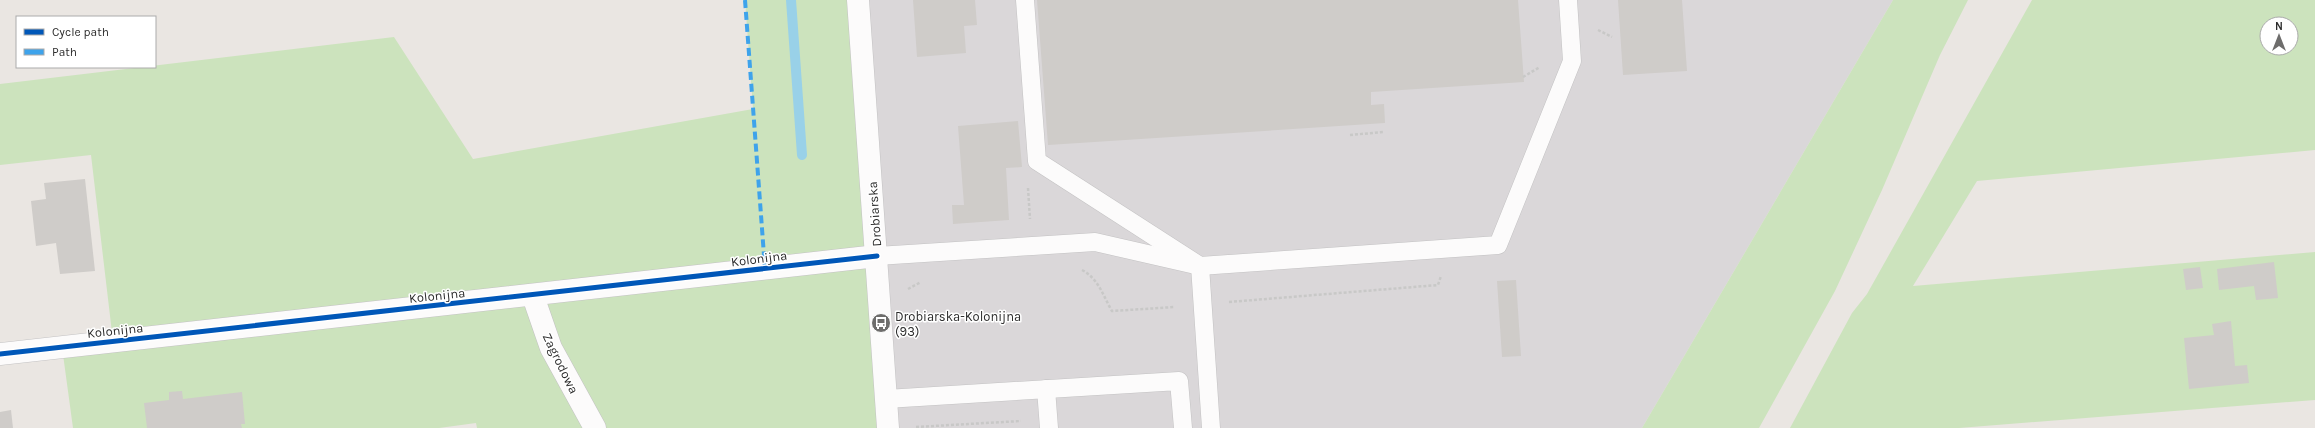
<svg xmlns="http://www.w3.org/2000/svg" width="2315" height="428" viewBox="0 0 2315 428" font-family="Karla,sans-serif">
	<rect width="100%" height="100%" fill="#eae6e2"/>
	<polygon fill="#dad7d9" points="858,0 1893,0 1642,428 888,428"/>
	<g fill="#cce3bd" fill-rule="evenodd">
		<polygon points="745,0 858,0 888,428 477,428 476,423 439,428 73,428 62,347 113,341 91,155 0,165 0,84 394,37 473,159 753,109"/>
		<polygon points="1893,0 1968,0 1940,55 1882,190 1835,291 1759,428 1642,428"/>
		<path d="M 2032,0 L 2315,0 L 2315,150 L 1977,181 L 1913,286 L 2315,252 L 2315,400 L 1959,428 L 1790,428 L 1852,313 L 1867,294 ZM 2267,24 L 2291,24 L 2291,48 L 2267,48 Z"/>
	</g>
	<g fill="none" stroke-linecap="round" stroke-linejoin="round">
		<polyline stroke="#99d1e8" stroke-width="10" points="791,0 802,155"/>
	</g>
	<g fill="#cfccc9">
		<polygon points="913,0 975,0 977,25 964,26 966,53 917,57"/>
		<polygon points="1037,0 1518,0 1524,82 1371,92 1371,105 1384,104 1385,123 1048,145"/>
		<polygon points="1618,0 1682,0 1687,71 1623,75"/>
		<polygon points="1018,121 1022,167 1006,168 1009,220 953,224 952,205 964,205 958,126"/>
		<polygon points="85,179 95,271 60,274 56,243 36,246 31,201 46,199 44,183"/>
		<polygon points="2274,262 2278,298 2256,300 2254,286 2219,290 2217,269"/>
		<polygon points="2200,267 2203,288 2186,290 2183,269"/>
		<polygon points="1516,280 1521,356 1502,357 1497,281"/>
		<polygon points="2231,321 2235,366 2247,365 2249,383 2189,389 2184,338 2214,335 2212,324"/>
		<polygon points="182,391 183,399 242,392 245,424 241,424 242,428 147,428 144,403 169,400 169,392"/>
		<polygon points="11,410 13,428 0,428 0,412"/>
	</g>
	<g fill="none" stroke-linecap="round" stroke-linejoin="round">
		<defs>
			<g id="lane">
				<polyline points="1025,0 1037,161 1200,266 1211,428"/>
				<polyline points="877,256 1095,242 1200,266 1498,245 1572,61 1568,0"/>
				<polyline points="1046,389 1049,428"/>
				<polyline points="886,399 1179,381 1183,428"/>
			</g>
			<g id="street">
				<polyline points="858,0 888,428"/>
				<polyline points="533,296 551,348 595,428"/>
				<polyline points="0,354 877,256"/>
			</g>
		</defs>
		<use href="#lane" stroke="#c3c2c3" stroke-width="19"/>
		<use href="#street" stroke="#c3c2c3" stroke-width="23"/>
		<g stroke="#c8c8c7" stroke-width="2.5" stroke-dasharray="3 2" stroke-linecap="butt">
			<polyline points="1598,30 1612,37"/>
			<polyline points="1523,77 1540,67"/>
			<polyline points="1350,135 1384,132"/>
			<polyline points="1028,188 1030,219"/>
			<path d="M 1082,270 C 1099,279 1103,296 1112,311 L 1175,307"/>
			<polyline points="908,289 921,282"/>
			<polyline points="1229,302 1438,285 1441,276"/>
			<polyline points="916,427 1021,421"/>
		</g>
		<use href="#lane" stroke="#fcfbfb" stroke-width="18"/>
		<use href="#street" stroke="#fcfbfb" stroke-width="22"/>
		<polyline stroke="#3ea3eb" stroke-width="4" stroke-dasharray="8 4" stroke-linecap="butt" points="745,0 765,269"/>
		<defs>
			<polyline id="cycleway" points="0,354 877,256"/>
		</defs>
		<use href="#cycleway" stroke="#fff" stroke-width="8"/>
		<use href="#cycleway" stroke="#0057b8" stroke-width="5"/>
	</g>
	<defs>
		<symbol id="bus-disc" viewBox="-11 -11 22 22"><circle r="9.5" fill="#6e6d6c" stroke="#fff"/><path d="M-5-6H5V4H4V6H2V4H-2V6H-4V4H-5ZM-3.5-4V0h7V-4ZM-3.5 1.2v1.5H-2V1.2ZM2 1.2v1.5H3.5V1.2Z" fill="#fff"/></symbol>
	</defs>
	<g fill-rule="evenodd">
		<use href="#bus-disc" x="870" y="312" width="22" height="22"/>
	</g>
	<g text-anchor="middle" stroke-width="3" stroke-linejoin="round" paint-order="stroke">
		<g font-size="13" fill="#2c2c2c" stroke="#fff">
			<text transform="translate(874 214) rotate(-94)" y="5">Drobiarska</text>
			<text transform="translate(759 258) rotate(-7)" y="5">Kolonijna</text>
			<text transform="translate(437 295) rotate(-6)" y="5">Kolonijna</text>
			<text transform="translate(115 330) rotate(-6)" y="5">Kolonijna</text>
			<text transform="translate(561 363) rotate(64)" y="5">Zagrodowa</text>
		</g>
		<g font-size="13" fill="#2c2c2c" stroke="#fff" text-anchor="start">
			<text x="895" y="321">Drobiarska-Kolonijna<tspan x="895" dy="15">(93)</tspan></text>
		</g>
	</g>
	<rect x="16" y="16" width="140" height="52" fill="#ffffff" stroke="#ababab"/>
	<rect x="24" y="29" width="20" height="6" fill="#0057b8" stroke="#ababab"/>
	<text x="52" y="36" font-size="12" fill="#2c2c2c">Cycle path</text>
	<rect x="24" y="49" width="20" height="6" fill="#3ea3eb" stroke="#ababab"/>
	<text x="52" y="56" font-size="12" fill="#2c2c2c">Path</text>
	<g transform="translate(2279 36)"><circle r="19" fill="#ffffff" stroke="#ababab"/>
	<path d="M0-3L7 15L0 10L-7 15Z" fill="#6e6d6c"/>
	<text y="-6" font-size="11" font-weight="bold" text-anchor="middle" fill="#2c2c2c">N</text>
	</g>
</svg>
